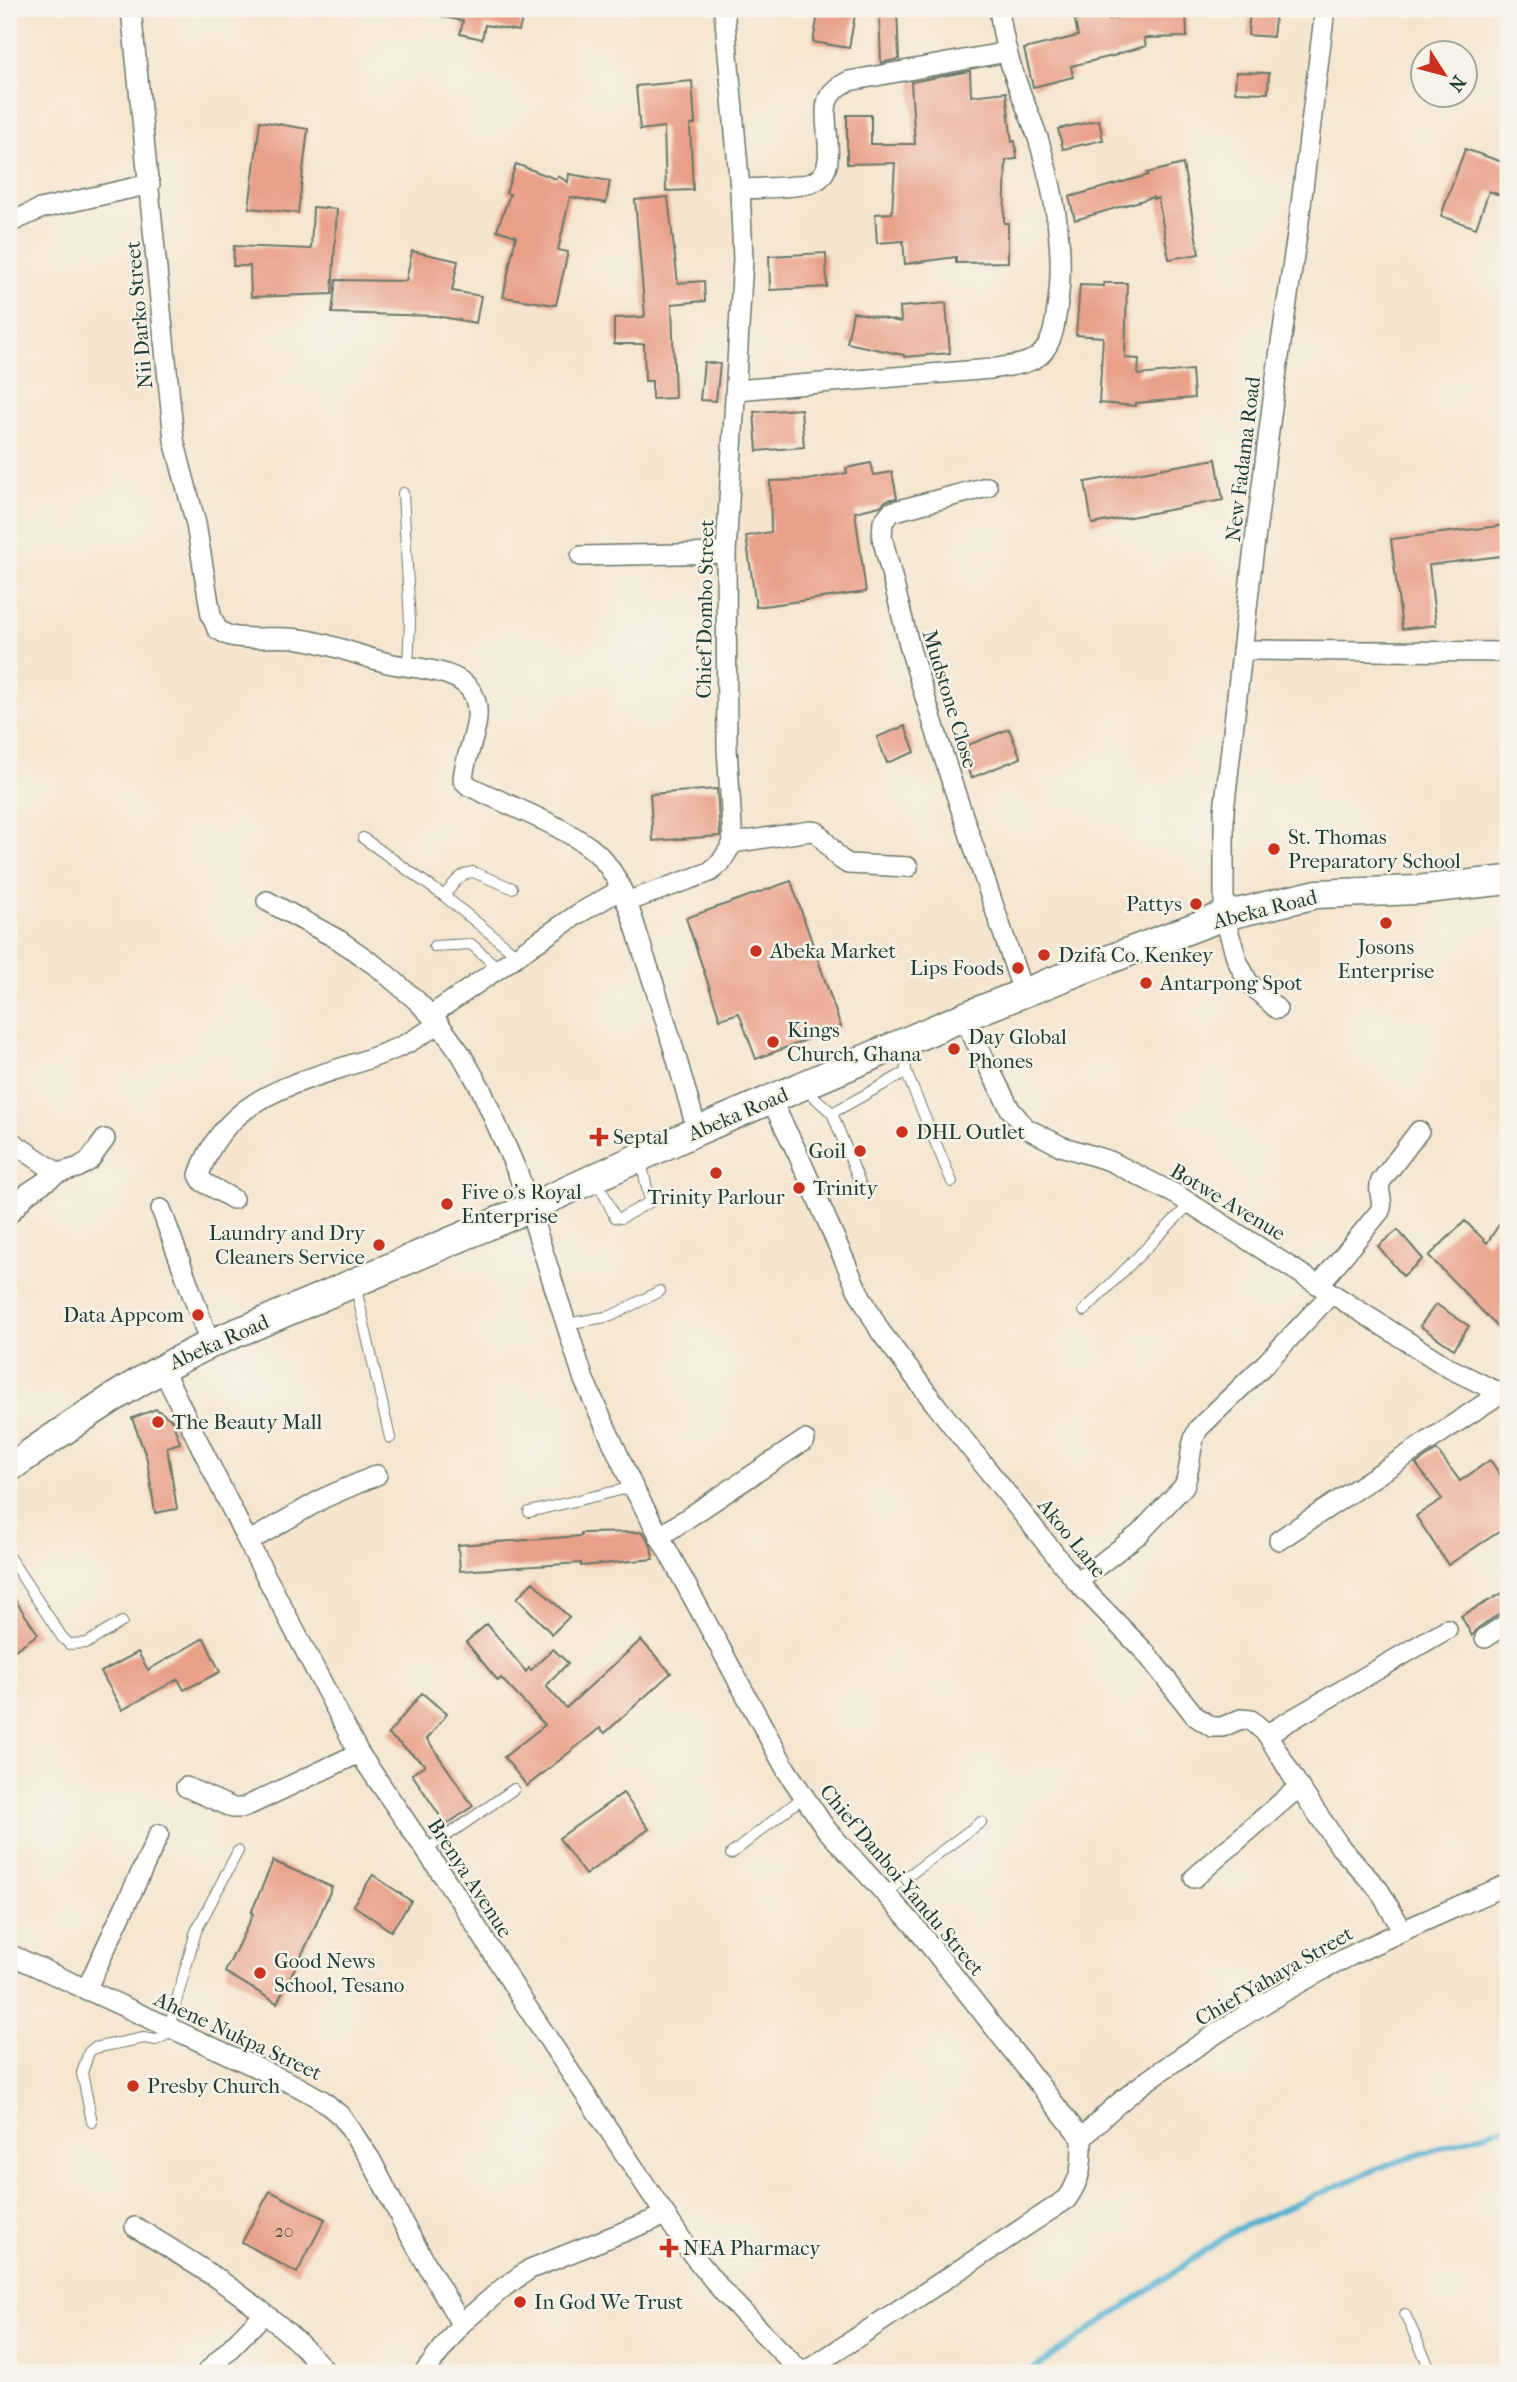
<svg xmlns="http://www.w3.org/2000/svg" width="1517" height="2382" viewBox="0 0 1517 2382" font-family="'IM FELL French Canon',serif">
	<rect width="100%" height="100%" fill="#f7f3e8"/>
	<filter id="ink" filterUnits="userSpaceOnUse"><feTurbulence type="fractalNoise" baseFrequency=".0143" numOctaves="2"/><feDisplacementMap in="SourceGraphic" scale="14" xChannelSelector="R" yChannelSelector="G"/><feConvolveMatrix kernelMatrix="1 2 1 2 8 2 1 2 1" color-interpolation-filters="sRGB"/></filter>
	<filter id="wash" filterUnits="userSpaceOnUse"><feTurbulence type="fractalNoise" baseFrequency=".00686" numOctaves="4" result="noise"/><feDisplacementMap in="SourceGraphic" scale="28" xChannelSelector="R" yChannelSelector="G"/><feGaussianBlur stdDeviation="1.57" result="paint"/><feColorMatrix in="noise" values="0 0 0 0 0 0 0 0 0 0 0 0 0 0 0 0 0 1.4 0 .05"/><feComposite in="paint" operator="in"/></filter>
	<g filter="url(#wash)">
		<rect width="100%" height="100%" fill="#f5e5ce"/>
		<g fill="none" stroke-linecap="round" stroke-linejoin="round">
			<polyline stroke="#53b1d1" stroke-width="6" points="1028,2373 1235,2230 1384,2166 1508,2126"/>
		</g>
		<g id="blocks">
			<g fill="#e9a089">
				<polygon points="444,9 492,9 523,15 519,31 485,25 482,39 460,34 463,21 443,17"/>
				<polygon points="819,9 856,9 849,48 813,42"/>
				<polygon points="879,9 897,9 899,59 881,63"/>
				<polygon points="1149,9 1186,9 1187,37 1144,38 1146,46 1117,54 1117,55 1071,66 1073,77 1033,87 1024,49 1078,36 1075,20 1108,13 1109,19"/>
				<polygon points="1250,9 1276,9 1273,37 1248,35"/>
				<polygon points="970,71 971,96 1006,92 1012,142 1015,141 1017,159 1006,160 1004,223 1008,223 1008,262 956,263 956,257 905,264 903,241 877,243 875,214 892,213 895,163 847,164 847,115 871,115 871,144 915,144 911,82"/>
				<polygon points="1236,72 1269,73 1268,93 1235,92"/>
				<polygon points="692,81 695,124 690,125 693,190 666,191 664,127 640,130 636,86"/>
				<polygon points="1099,120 1103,140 1063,149 1058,129"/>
				<polygon points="260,121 308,129 298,213 249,208"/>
				<polygon points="1465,149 1508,164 1508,198 1489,191 1476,228 1441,216"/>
				<polygon points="516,164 556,179 558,176 568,182 569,174 610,181 606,203 570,197 558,250 568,252 556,305 503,297 516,236 497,230 510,194 506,193"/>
				<polygon points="1183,164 1199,254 1169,259 1158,198 1153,199 1153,197 1075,220 1069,197 1148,175 1147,173"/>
				<polygon points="668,197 678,283 704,281 705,301 672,304 675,398 652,399 652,381 645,381 644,344 614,344 614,318 643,317 645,315 635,200"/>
				<polygon points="313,207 337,209 332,294 251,297 250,266 233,266 234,246 311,249"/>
				<polygon points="412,251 458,261 452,291 481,296 476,323 436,316 332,313 336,280 406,281"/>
				<polygon points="826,253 827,287 770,290 769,256"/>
				<polygon points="1104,283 1127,283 1125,358 1139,359 1138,375 1192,370 1194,398 1136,403 1136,406 1099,403 1103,337 1076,335 1080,285 1104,286"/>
				<polygon points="946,303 950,353 904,357 904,355 847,343 853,312 901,322 900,307"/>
				<polygon points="704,362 720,364 716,401 700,400"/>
				<polygon points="801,409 804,447 757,451 754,412"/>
				<polygon points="1216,459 1223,500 1092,524 1085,482"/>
				<polygon points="871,463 874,475 892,472 897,498 887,500 880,506 855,512 866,592 756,607 746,536 771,532 770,481 807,480 847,473 846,468"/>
				<polygon points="1508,525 1508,555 1429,565 1436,625 1402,629 1391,539"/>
				<polygon points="905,726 915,752 887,763 877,737"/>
				<polygon points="1009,729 1021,758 971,778 960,748"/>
				<polygon points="717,789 720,836 653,841 650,794"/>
				<polygon points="791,881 841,1027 756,1059 739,1013 720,1019 686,918"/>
				<polygon points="1508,1211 1508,1338 1429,1256 1465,1221 1487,1243"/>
				<polygon points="1398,1230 1423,1259 1403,1276 1378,1246"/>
				<polygon points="1436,1304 1469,1326 1454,1349 1420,1326"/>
				<polygon points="156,1409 172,1420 180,1443 167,1447 177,1509 155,1513 147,1459 132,1418"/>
				<polygon points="1437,1450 1460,1481 1490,1460 1508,1486 1508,1526 1448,1565 1416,1516 1442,1499 1416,1464"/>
				<polygon points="643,1532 651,1546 653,1559 581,1566 581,1563 460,1571 458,1545 581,1536 581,1533"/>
				<polygon points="533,1582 569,1617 552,1634 517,1598"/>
				<polygon points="1508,1590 1508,1611 1501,1613 1478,1628 1472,1636 1461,1616"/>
				<polygon points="9,1591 38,1634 9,1654"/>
				<polygon points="487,1624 526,1672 529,1668 531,1670 553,1649 568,1663 546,1686 566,1708 641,1640 671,1673 605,1733 600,1728 527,1786 504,1757 545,1725 501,1678 498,1681 466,1642"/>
				<polygon points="204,1638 220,1672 184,1690 178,1679 122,1710 101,1672 138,1652 148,1670"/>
				<polygon points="422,1693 447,1714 427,1739 473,1806 446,1825 412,1774 425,1765 388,1734"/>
				<polygon points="623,1793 649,1829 585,1875 559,1838"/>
				<polygon points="273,1861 332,1887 310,1938 277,2003 225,1972 253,1914 251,1913"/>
				<polygon points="373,1875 411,1901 391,1931 353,1905"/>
				<polygon points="270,2191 325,2219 297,2273 242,2242"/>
			</g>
		</g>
	</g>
	<g filter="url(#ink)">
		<use href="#blocks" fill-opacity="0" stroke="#6a786a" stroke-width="2"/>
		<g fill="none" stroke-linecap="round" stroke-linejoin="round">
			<defs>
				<g id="lane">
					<polyline points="403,493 410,623 408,665"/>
					<polyline points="363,838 444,896 518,956"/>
					<path d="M 444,896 C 452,886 460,873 473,872 L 512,888"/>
					<polyline points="434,946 471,944 498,968"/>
					<polyline points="905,1046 906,1072 952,1182"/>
					<polyline points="804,1088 832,1113 862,1188"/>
					<polyline points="832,1113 906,1072"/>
					<polyline points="596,1178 613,1213 615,1217 621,1218 650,1202 641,1161"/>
					<polyline points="355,1284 390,1438"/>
					<polyline points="1084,1311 1191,1203"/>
					<polyline points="566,1324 611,1316 660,1291"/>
					<polyline points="529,1512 633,1487"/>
					<polyline points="9,1557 62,1637 69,1644 87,1643 122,1622"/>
					<polyline points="426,1850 514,1789"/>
					<polyline points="731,1854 803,1797"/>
					<polyline points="885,1893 981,1822"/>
					<polyline points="92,2122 82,2073 89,2052 94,2048 144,2038 156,2040 164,2036 169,2027 196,1931 238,1851"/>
					<polyline points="1405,2314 1432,2373"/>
				</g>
				<g id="street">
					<path d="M 131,9 L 174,440 L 196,524 L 211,615 L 217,629 C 221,631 226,635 231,636 C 250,641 280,635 300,639 C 331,643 358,656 388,663 C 413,669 462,668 474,696 C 485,723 464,753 463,780 L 469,786 C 507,805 560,824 592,849 C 623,874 633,921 645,958 C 665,1015 681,1073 697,1131"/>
					<path d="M 740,189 C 757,188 797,188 811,183 C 842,172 821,127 827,103 C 829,92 839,86 849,81 L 1007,52"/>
					<polyline points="9,223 40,209 150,184"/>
					<path d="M 736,390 L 991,369 C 1006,366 1030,365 1041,354 C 1053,342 1055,324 1057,309 C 1066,252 1055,195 1039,141 C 1029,111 1014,82 1007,51 C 1003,37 1001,23 999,9"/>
					<polyline points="987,487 891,512 883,522 882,537 911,652 951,780 1023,992"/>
					<polyline points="581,556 726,553"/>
					<polyline points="1242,650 1508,652"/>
					<polyline points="733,843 810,831 817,832 839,858 848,864 908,867"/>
					<path d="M 267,901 L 339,940 L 379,968 L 416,1000 L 439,1024 L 461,1054 L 481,1089 L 519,1176 L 584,1380 L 633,1487 L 787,1771 L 826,1829 L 913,1924 L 1082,2139 C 1082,2165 1082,2177 1067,2199 L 803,2373"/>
					<polyline points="626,902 710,872 721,862 733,843 727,748 726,553 743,259 740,189 724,9"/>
					<polyline points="1277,1009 1248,982 1237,960 1224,916 1224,811 1252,564 1275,384 1299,221 1325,9"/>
					<polyline points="431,1015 578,914 620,890"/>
					<polyline points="963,1017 1010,1109 1026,1128 1061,1146 1110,1161 1177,1195 1449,1368 1508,1397"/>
					<polyline points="771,1100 797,1152 857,1289 880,1331 936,1405 1077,1582 1146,1653 1195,1716 1212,1727 1222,1727 1241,1719 1251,1720 1267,1734 1299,1787 1341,1848 1379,1890 1403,1931"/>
					<polyline points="9,1140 58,1173"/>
					<path d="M 233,1199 L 203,1182 L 199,1175 C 229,1083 321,1081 397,1048 C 412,1042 425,1032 439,1024"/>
					<polyline points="161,1209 210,1343"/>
					<polyline points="9,1214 28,1193 58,1173 77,1168 89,1161 105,1139"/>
					<path d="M 1319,1285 L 1380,1211 C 1385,1201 1376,1192 1381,1181 L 1419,1131"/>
					<polyline points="162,1368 248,1542 359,1753 461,1902 523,2001 688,2249 724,2293 802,2373"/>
					<polyline points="659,1537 805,1440"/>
					<polyline points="1279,1540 1501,1393"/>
					<polyline points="248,1542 324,1498 377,1475"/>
					<path d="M 1077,1582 L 1139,1534 L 1184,1486 C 1192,1467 1188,1448 1198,1429 L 1266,1363 L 1331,1294"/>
					<polyline points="1485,1638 1508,1623"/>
					<polyline points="1267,1734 1447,1629"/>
					<polyline points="186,1787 233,1808 243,1808 359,1753"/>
					<polyline points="1194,1878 1299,1787"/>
					<polyline points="9,1954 297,2086 322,2100 342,2117 371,2160 404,2225 461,2324"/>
					<polyline points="86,1990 159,1834"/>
					<path d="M 1082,2139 C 1114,2102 1153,2076 1193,2049 C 1242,2016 1291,1986 1344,1959 C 1397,1932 1453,1909 1508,1884"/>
					<path d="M 135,2227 C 201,2267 277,2313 327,2373"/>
					<polyline points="206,2373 264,2314"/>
					<polyline points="424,2373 461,2324 504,2287 530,2269 666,2215"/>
				</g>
				<path id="secondary" d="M 9,1468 C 86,1415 163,1360 251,1327 L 529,1208 L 697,1131 L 963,1017 L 1089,967 L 1224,916 L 1317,894 L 1417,890 L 1508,880"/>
			</defs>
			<use href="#lane" stroke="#6a786a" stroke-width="12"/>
			<use href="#street" stroke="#6a786a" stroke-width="22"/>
			<use href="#secondary" stroke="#6a786a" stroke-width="31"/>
			<use href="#lane" stroke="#fff" stroke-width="10"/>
			<use href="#street" stroke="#fff" stroke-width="19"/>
			<use href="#secondary" stroke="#fff" stroke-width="28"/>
		</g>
	</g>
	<g fill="#c8321e" stroke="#f7f3e8" stroke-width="2.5">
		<circle cx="1274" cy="849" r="7"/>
		<circle cx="1196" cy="904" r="7"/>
		<circle cx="1386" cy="923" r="7"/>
		<circle cx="756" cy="951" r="7"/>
		<circle cx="1044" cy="955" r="7"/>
		<circle cx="1018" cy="968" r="7"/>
		<circle cx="1146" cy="983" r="7"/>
		<circle cx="773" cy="1042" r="7"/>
		<circle cx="954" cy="1049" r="7"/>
		<circle cx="902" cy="1132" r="7"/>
		<path d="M595.5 1126.5h7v7h7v7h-7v7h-7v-7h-7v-7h7z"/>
		<circle cx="860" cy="1151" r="7"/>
		<circle cx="716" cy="1173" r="7"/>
		<circle cx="799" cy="1188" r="7"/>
		<circle cx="447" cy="1204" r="7"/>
		<circle cx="379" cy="1245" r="7"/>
		<circle cx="198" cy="1315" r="7"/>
		<circle cx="158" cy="1422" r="7"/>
		<circle cx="260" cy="1973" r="7"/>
		<circle cx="133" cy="2086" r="7"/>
		<path d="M665.5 2237.5h7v7h7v7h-7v7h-7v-7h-7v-7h7z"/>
		<circle cx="520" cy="2302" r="7"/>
	</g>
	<g text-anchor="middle" stroke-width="5" stroke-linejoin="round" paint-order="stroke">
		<g font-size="18" fill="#525649">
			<text x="284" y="2237">20</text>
		</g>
		<g font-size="21" fill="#1f3d34" stroke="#f7f3e8">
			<text transform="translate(139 315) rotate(-95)" y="7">Nii Darko Street</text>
			<text transform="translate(1243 459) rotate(-83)" y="7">New Fadama Road</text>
			<text transform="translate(705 609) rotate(-89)" y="7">Chief Dombo Street</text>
			<text transform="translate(950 699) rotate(73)" y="7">Mudstone Close</text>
			<text transform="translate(1265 909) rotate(-14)" y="7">Abeka Road</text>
			<text transform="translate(738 1114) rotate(-23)" y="7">Abeka Road</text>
			<text transform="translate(1228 1202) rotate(31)" y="7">Botwe Avenue</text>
			<text transform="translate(219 1342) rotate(-24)" y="7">Abeka Road</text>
			<text transform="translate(1072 1538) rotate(51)" y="7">Akoo Lane</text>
			<text transform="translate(470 1878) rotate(57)" y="7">Brenya Avenue</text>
			<text transform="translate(902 1880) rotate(50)" y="7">Chief Danboi-Yandu Street</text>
			<text transform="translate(1274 1976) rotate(-30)" y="7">Chief Yahaya Street</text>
			<text transform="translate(238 2036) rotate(25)" y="7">Ahene Nukpa Street</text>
		</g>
		<g font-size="21" fill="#1f3d34" stroke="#f7f3e8" text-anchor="start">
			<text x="1288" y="844">St. Thomas<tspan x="1288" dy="24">Preparatory School</tspan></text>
			<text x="1182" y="911" text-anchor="end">Pattys</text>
			<text x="1386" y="954" text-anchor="middle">Josons<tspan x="1386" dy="24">Enterprise</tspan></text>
			<text x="770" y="958">Abeka Market</text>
			<text x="1058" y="962">Dzifa Co. Kenkey</text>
			<text x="1004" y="975" text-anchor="end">Lips Foods</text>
			<text x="1160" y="990">Antarpong Spot</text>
			<text x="787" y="1037">Kings<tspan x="787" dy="24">Church, Ghana</tspan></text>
			<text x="968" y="1044">Day Global<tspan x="968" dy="24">Phones</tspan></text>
			<text x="916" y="1139">DHL Outlet</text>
			<text x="613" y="1144">Septal</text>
			<text x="846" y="1158" text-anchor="end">Goil</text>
			<text x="813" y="1195">Trinity</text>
			<text x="461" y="1199">Five o's Royal<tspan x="461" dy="24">Enterprise</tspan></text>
			<text x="716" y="1204" text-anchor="middle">Trinity Parlour</text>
			<text x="365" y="1240" text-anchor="end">Laundry and Dry<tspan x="365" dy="24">Cleaners Service</tspan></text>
			<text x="184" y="1322" text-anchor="end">Data Appcom</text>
			<text x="172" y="1429">The Beauty Mall</text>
			<text x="274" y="1968">Good News<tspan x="274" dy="24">School, Tesano</tspan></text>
			<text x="147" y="2093">Presby Church</text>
			<text x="683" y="2255">NEA Pharmacy</text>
			<text x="534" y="2309">In God We Trust</text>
		</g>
	</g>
	<rect width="1517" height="2382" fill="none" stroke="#f7f3e8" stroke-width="35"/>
	<g transform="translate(1444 74) rotate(126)"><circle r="33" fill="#f7f3e8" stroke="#a1aaa0" stroke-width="2"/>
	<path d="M0-5L12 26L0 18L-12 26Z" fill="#c8321e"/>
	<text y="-10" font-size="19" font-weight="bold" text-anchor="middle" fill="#1f3d34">N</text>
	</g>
</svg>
